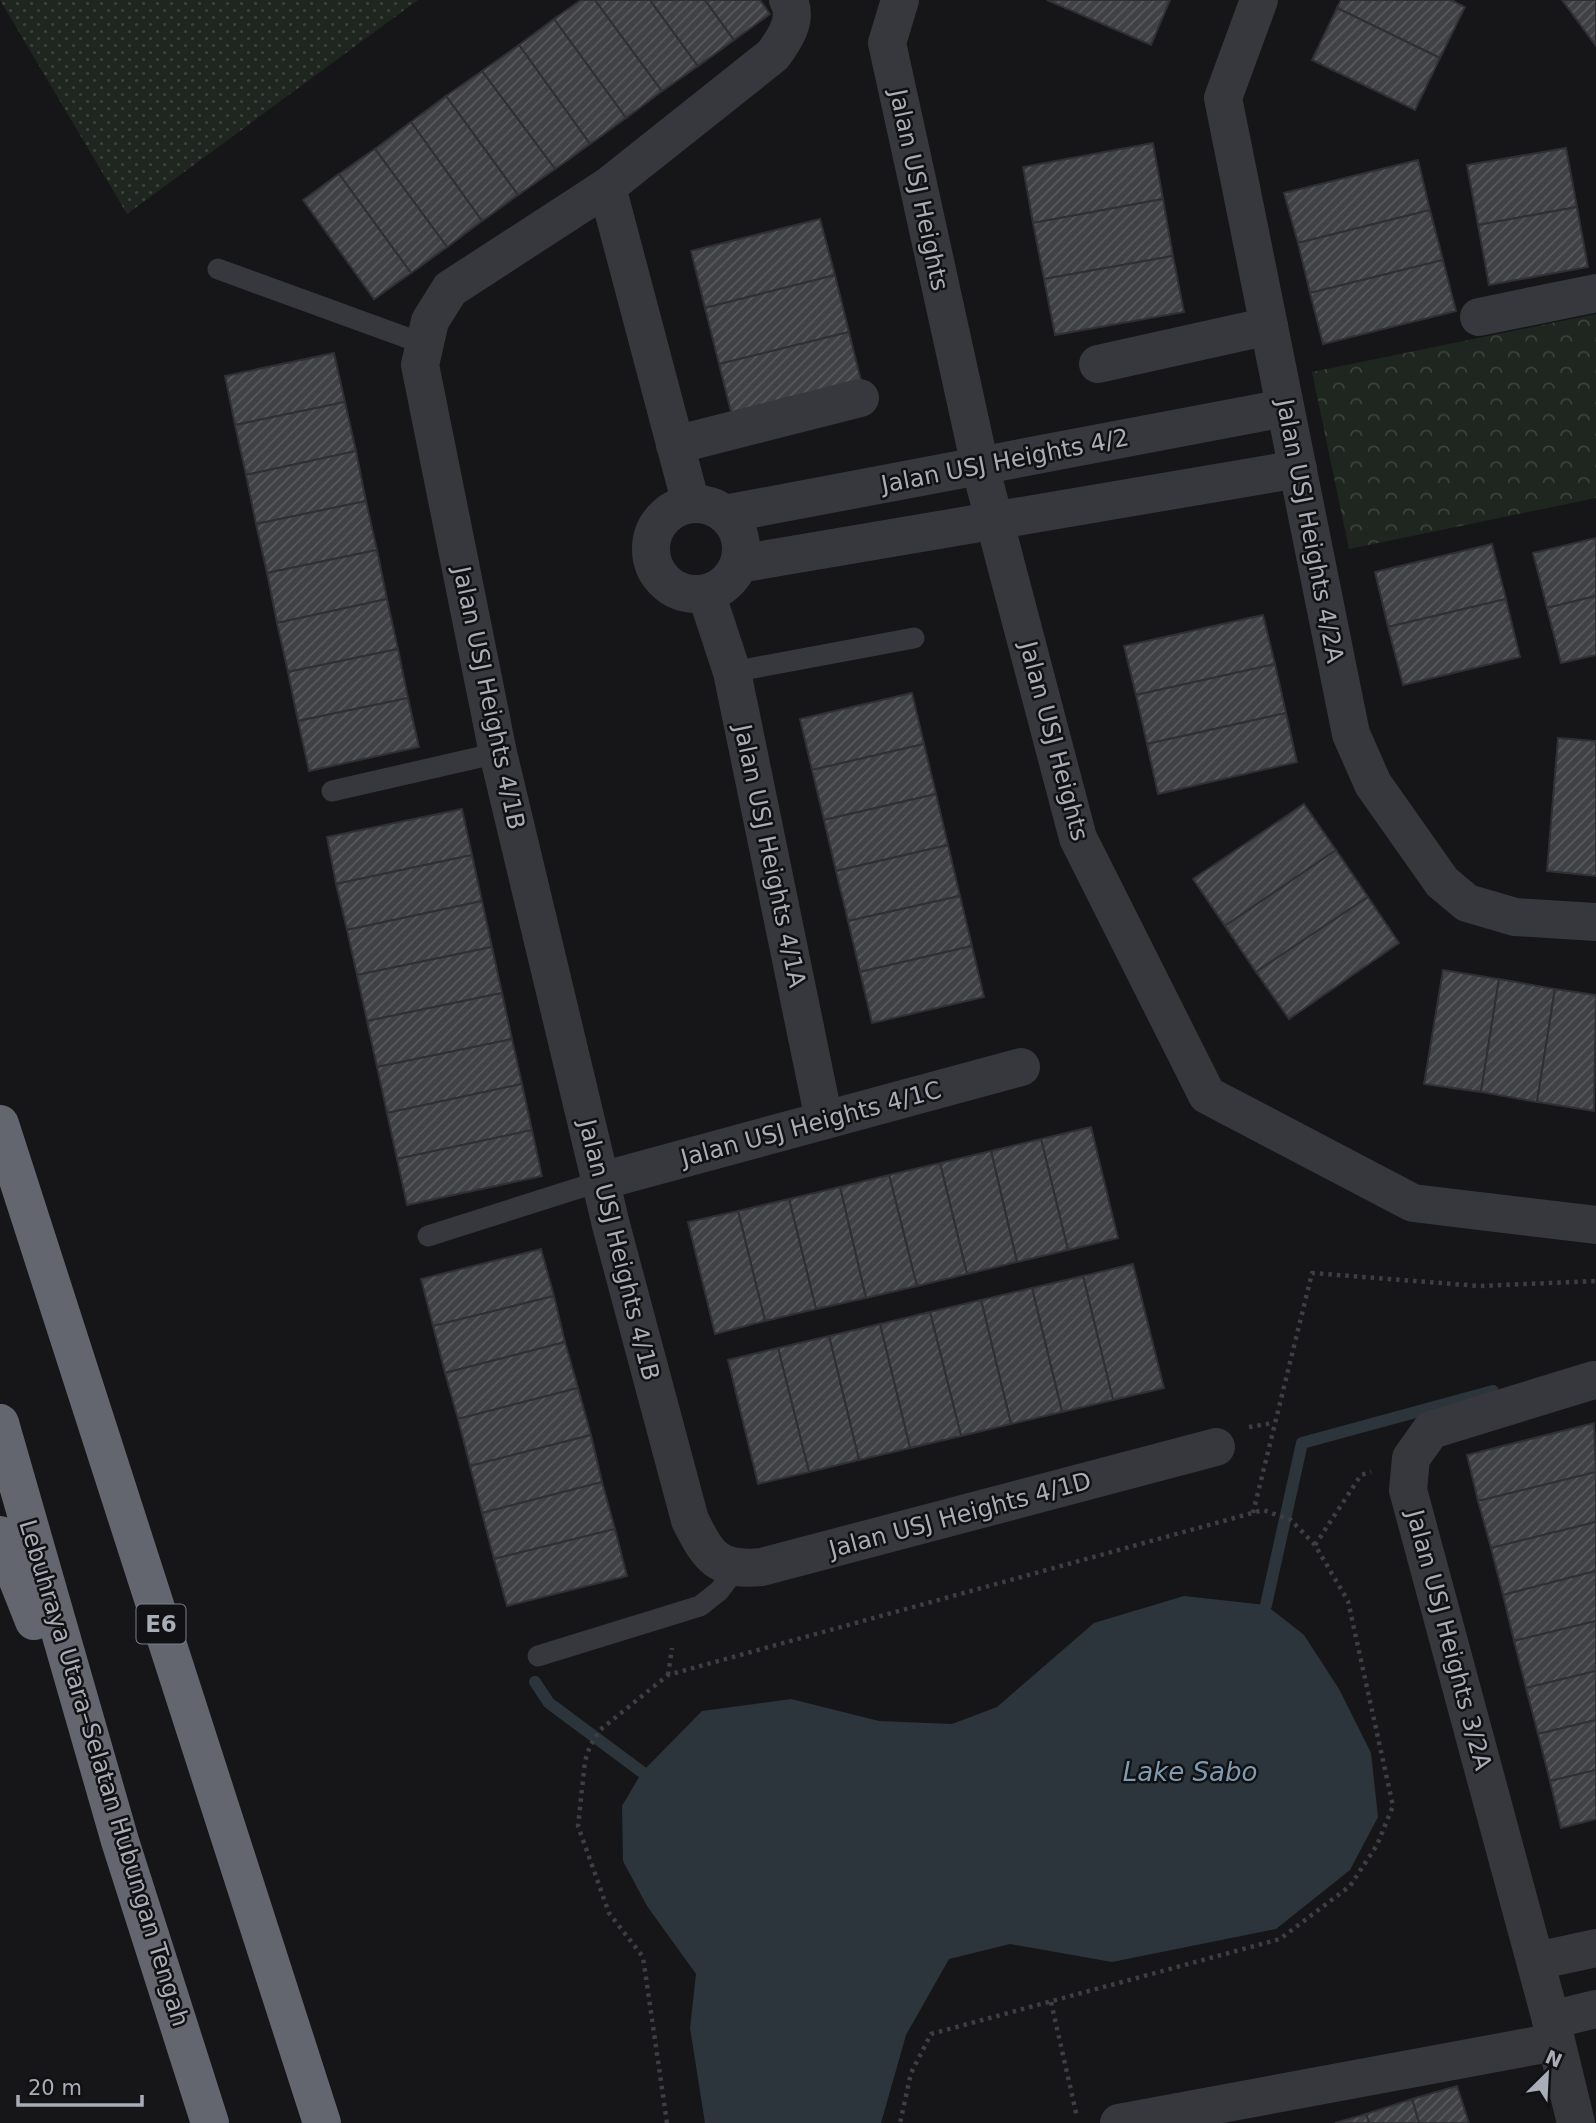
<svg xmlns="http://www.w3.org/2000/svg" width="1596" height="2123" viewBox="0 0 1596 2123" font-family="'DejaVu Sans',sans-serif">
	<defs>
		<pattern id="grass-dots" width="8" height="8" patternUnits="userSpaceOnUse" patternTransform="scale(1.75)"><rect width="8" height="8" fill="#1e261f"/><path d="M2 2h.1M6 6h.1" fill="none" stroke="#3c433d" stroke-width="1.8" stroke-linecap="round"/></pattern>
		<pattern id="forest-crowns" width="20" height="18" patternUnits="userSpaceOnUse" patternTransform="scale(1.75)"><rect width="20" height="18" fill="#1e261f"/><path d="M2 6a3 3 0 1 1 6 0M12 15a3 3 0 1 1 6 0" fill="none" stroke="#3c433d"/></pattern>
		<pattern id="building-hatch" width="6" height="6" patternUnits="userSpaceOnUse" patternTransform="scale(1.75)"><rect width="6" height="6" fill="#404145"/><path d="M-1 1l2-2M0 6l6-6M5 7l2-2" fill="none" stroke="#595a5e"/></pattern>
	</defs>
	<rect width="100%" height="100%" fill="#161618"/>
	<polygon fill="url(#grass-dots)" points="0,0 418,0 127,214"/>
	<polygon fill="url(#forest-crowns)" points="1596,314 1596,498 1349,549 1312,372"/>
	<polygon fill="#2c353c" points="1184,1596 1266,1605 1304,1635 1339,1689 1371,1753 1378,1817 1350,1870 1276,1929 1112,1962 1010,1944 949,1959 906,2035 881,2123 705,2123 690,2028 696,1974 647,1906 623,1861 622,1806 642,1772 702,1711 791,1699 879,1721 952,1724 997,1707 1094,1623"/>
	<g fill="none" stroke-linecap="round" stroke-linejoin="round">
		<g stroke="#2c353c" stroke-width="12">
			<polyline points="1266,1605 1302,1443 1493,1391"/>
			<polyline points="535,1682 549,1703 642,1772"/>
		</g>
	</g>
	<g fill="url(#building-hatch)" stroke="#303034" stroke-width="2">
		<polygon points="581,0 595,0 662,91 626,118 554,19"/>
		<polygon points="595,0 650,0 698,66 662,91"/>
		<polygon points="650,0 705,0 734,40 698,66"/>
		<polygon points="705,0 760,0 770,14 734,40"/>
		<polygon points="1047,0 1170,0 1151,45"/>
		<polygon points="1341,0 1451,0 1465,7 1440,58 1337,8"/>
		<polygon points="1562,0 1596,0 1596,46"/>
		<polygon points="1337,8 1440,58 1415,110 1312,60"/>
		<polygon points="554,19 626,118 590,144 519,45"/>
		<polygon points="519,45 590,144 555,169 482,71"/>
		<polygon points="482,71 555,169 518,195 446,96"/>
		<polygon points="446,96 518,195 482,221 411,122"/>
		<polygon points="411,122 482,221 447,247 375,149"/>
		<polygon points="1153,143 1163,199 1033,223 1023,167"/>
		<polygon points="1566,148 1577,207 1478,225 1467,165"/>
		<polygon points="375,149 447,247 411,273 339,174"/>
		<polygon points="1418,160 1430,210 1298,243 1284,193"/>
		<polygon points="339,174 411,273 374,299 303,200"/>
		<polygon points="1163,199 1173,256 1044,279 1033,223"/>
		<polygon points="1577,207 1588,267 1489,285 1478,225"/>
		<polygon points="1430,210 1443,260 1310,293 1298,243"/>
		<polygon points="820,219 835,275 705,308 691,251"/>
		<polygon points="1173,256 1184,312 1055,335 1044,279"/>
		<polygon points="1443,260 1456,311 1323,344 1310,293"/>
		<polygon points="835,275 849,332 719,364 705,308"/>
		<polygon points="849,332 863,389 733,420 719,364"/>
		<polygon points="334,353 345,402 235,425 225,376"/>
		<polygon points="345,402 356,451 246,475 235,425"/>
		<polygon points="356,451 366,501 256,524 246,475"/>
		<polygon points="366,501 377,550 267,573 256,524"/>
		<polygon points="1596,538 1596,596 1547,608 1533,553"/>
		<polygon points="1492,544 1506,599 1388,627 1375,572"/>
		<polygon points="377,550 387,599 277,623 267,573"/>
		<polygon points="1596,596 1596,655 1561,663 1547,608"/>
		<polygon points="387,599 398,649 288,672 277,623"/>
		<polygon points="1506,599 1520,657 1403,685 1388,627"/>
		<polygon points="1263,615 1275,664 1136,695 1124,646"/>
		<polygon points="398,649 408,698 298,721 288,672"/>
		<polygon points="1275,664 1286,713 1147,744 1136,695"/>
		<polygon points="912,693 924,744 812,770 800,719"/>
		<polygon points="408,698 419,747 309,771 298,721"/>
		<polygon points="1286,713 1297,762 1158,794 1147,744"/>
		<polygon points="1558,738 1596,741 1596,876 1547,871"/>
		<polygon points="924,744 936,794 824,820 812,770"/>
		<polygon points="936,794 948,845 836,871 824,820"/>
		<polygon points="1304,804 1336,850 1225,926 1193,879"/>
		<polygon points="462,809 472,855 336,884 327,837"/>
		<polygon points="948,845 960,896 848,921 836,871"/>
		<polygon points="1336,850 1368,897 1256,972 1225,926"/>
		<polygon points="472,855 482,901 347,930 336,884"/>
		<polygon points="960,896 972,946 860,972 848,921"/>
		<polygon points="1368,897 1399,943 1289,1019 1256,972"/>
		<polygon points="482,901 492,947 357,975 347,930"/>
		<polygon points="972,946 984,997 872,1023 860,972"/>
		<polygon points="492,947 502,993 367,1021 357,975"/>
		<polygon points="1443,970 1499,979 1481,1092 1424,1084"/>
		<polygon points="1499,979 1555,989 1537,1102 1481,1092"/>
		<polygon points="1555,989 1596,995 1594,1111 1537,1102"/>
		<polygon points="502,993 512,1039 377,1067 367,1021"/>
		<polygon points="512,1039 522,1084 387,1113 377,1067"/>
		<polygon points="522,1084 532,1130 397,1159 387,1113"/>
		<polygon points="1091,1127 1118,1238 1068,1250 1041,1139"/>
		<polygon points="532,1130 542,1176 407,1205 397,1159"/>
		<polygon points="1041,1139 1068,1250 1017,1262 991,1151"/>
		<polygon points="991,1151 1017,1262 967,1274 940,1163"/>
		<polygon points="940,1163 967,1274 917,1286 889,1175"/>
		<polygon points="889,1175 917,1286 866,1298 840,1187"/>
		<polygon points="840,1187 866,1298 816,1309 789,1199"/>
		<polygon points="789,1199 816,1309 765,1321 738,1211"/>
		<polygon points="738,1211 765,1321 715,1334 688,1222"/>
		<polygon points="541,1249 554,1296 433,1326 421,1279"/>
		<polygon points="1133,1264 1164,1388 1113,1400 1083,1276"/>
		<polygon points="1083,1276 1113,1400 1062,1412 1032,1288"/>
		<polygon points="1032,1288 1062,1412 1011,1424 981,1300"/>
		<polygon points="554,1296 565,1342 445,1373 433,1326"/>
		<polygon points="981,1300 1011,1424 961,1436 930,1312"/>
		<polygon points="930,1312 961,1436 910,1448 880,1324"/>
		<polygon points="880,1324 910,1448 859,1460 829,1336"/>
		<polygon points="829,1336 859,1460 809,1472 778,1348"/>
		<polygon points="565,1342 578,1388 458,1419 445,1373"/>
		<polygon points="778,1348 809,1472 758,1484 728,1360"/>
		<polygon points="578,1388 591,1435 470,1466 458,1419"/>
		<polygon points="1594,1423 1596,1472 1478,1501 1467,1455"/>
		<polygon points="591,1435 602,1482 482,1513 470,1466"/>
		<polygon points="1596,1472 1596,1522 1491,1548 1478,1501"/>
		<polygon points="602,1482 615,1529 494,1559 482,1513"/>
		<polygon points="1596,1522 1596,1571 1503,1595 1491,1548"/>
		<polygon points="615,1529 627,1576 507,1606 494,1559"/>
		<polygon points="1596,1571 1596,1621 1514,1641 1503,1595"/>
		<polygon points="1596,1621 1596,1671 1526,1688 1514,1641"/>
		<polygon points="1596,1671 1596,1720 1538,1734 1526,1688"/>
		<polygon points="1596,1720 1596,1770 1550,1781 1538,1734"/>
		<polygon points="1596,1770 1596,1819 1561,1828 1550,1781"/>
		<polygon points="1457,2086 1469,2123 1419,2123 1412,2099"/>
		<polygon points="1412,2099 1419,2123 1369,2123 1366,2114"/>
		<polygon points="1366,2114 1369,2123 1335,2123"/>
	</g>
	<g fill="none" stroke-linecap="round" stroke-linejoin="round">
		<g stroke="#3d3f44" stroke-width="4.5" stroke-dasharray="3.5 5" stroke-linecap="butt">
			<polyline points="1249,1427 1273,1423"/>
			<polyline points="1253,1513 1312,1273 1479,1286 1596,1281"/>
			<polyline points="1315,1545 1361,1475 1371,1472"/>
			<polyline points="668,1675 672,1648"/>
			<polyline points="1051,2002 1077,2117"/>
			<polyline points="667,2123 643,1957 609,1913 578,1826 585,1761 590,1746 600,1730 668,1675 1263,1510 1291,1520 1315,1545 1348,1601 1393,1806 1377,1845 1350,1886 1280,1939 931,2034 911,2073 900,2123"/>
		</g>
		<g stroke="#37383d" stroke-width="21">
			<polyline points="218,269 424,344"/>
			<polyline points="732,672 914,638"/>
			<polyline points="332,791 498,753"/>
			<polyline points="428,1236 601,1181"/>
			<polyline points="538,1656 700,1606 719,1591 735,1570"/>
		</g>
		<g stroke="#37383d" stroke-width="38">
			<path d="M 788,0 C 799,19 784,40 773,55 L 607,187 L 450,289 L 430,321 L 420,365 L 498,753 L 611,1225 L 690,1520 C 709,1558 717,1571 762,1567 L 1216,1447"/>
			<polyline points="900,0 887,43 980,466 1078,838 1207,1095 1413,1203 1596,1225"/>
			<polyline points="1259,0 1223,98 1351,734 1373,784 1442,882 1467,903 1515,917 1596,922"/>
			<polyline points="607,187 691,504"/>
			<polyline points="1479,317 1596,293"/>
			<polyline points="1098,364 1269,326"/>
			<polyline points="675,445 860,398"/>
			<circle cx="696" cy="549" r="45"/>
			<polyline points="725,514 1285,408"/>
			<polyline points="739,564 1298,469"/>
			<polyline points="706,593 732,672 824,1120"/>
			<polyline points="601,1181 1021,1067"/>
			<polyline points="1536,1961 1596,1948"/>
			<polyline points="1551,2020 1596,2009"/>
			<polyline points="1119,2123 1555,2042"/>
			<polyline points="1576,2123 1551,2020 1408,1490 1411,1458 1431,1430 1594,1380"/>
		</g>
		<g stroke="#63666e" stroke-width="38">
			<polyline points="0,1124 322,2123"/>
			<polyline points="0,1423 120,1841 210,2123"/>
			<polyline points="0,1535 34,1621"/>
		</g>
	</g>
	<g text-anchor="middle" stroke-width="5" stroke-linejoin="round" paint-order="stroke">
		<rect fill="#111113" stroke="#7b7e86" stroke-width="2" x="136.5" y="1604.5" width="49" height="39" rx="5"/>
		<g font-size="23" font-weight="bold" fill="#a8adb8">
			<text x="161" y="1632">E6</text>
		</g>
		<g font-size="24" fill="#a8adb8" stroke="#111113">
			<text transform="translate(919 190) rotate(78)" y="8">Jalan USJ Heights</text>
			<text transform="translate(1005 461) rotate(-11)" y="8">Jalan USJ Heights 4/2</text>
			<text transform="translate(1310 531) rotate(79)" y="8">Jalan USJ Heights 4/2A</text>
			<text transform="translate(489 698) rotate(78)" y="8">Jalan USJ Heights 4/1B</text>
			<text transform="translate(1054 741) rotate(75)" y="8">Jalan USJ Heights</text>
			<text transform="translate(770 856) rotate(78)" y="8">Jalan USJ Heights 4/1A</text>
			<text transform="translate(811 1124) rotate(-15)" y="8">Jalan USJ Heights 4/1C</text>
			<text transform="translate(619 1250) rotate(76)" y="8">Jalan USJ Heights 4/1B</text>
			<text transform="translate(960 1515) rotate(-15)" y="8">Jalan USJ Heights 4/1D</text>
			<text transform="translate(1449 1640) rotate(75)" y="8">Jalan USJ Heights 3/2A</text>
			<text transform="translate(104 1773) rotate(73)" y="8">Lebuhraya Utara–Selatan Hubungan Tengah</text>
		</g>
		<g font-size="26" font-style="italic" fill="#7f9bb3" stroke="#111113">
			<text x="1190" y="1781">Lake Sabo</text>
		</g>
	</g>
	<g transform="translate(1547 2074) rotate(24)" stroke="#111113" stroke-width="5" paint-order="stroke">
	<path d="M0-5L12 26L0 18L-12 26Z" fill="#a8adb8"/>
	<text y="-10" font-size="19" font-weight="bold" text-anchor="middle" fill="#a8adb8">N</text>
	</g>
	<path d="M18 2095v10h124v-10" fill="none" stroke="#a8adb8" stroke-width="3.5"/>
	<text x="28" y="2095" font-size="21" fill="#a8adb8" stroke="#111113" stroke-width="5" paint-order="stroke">20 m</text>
</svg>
